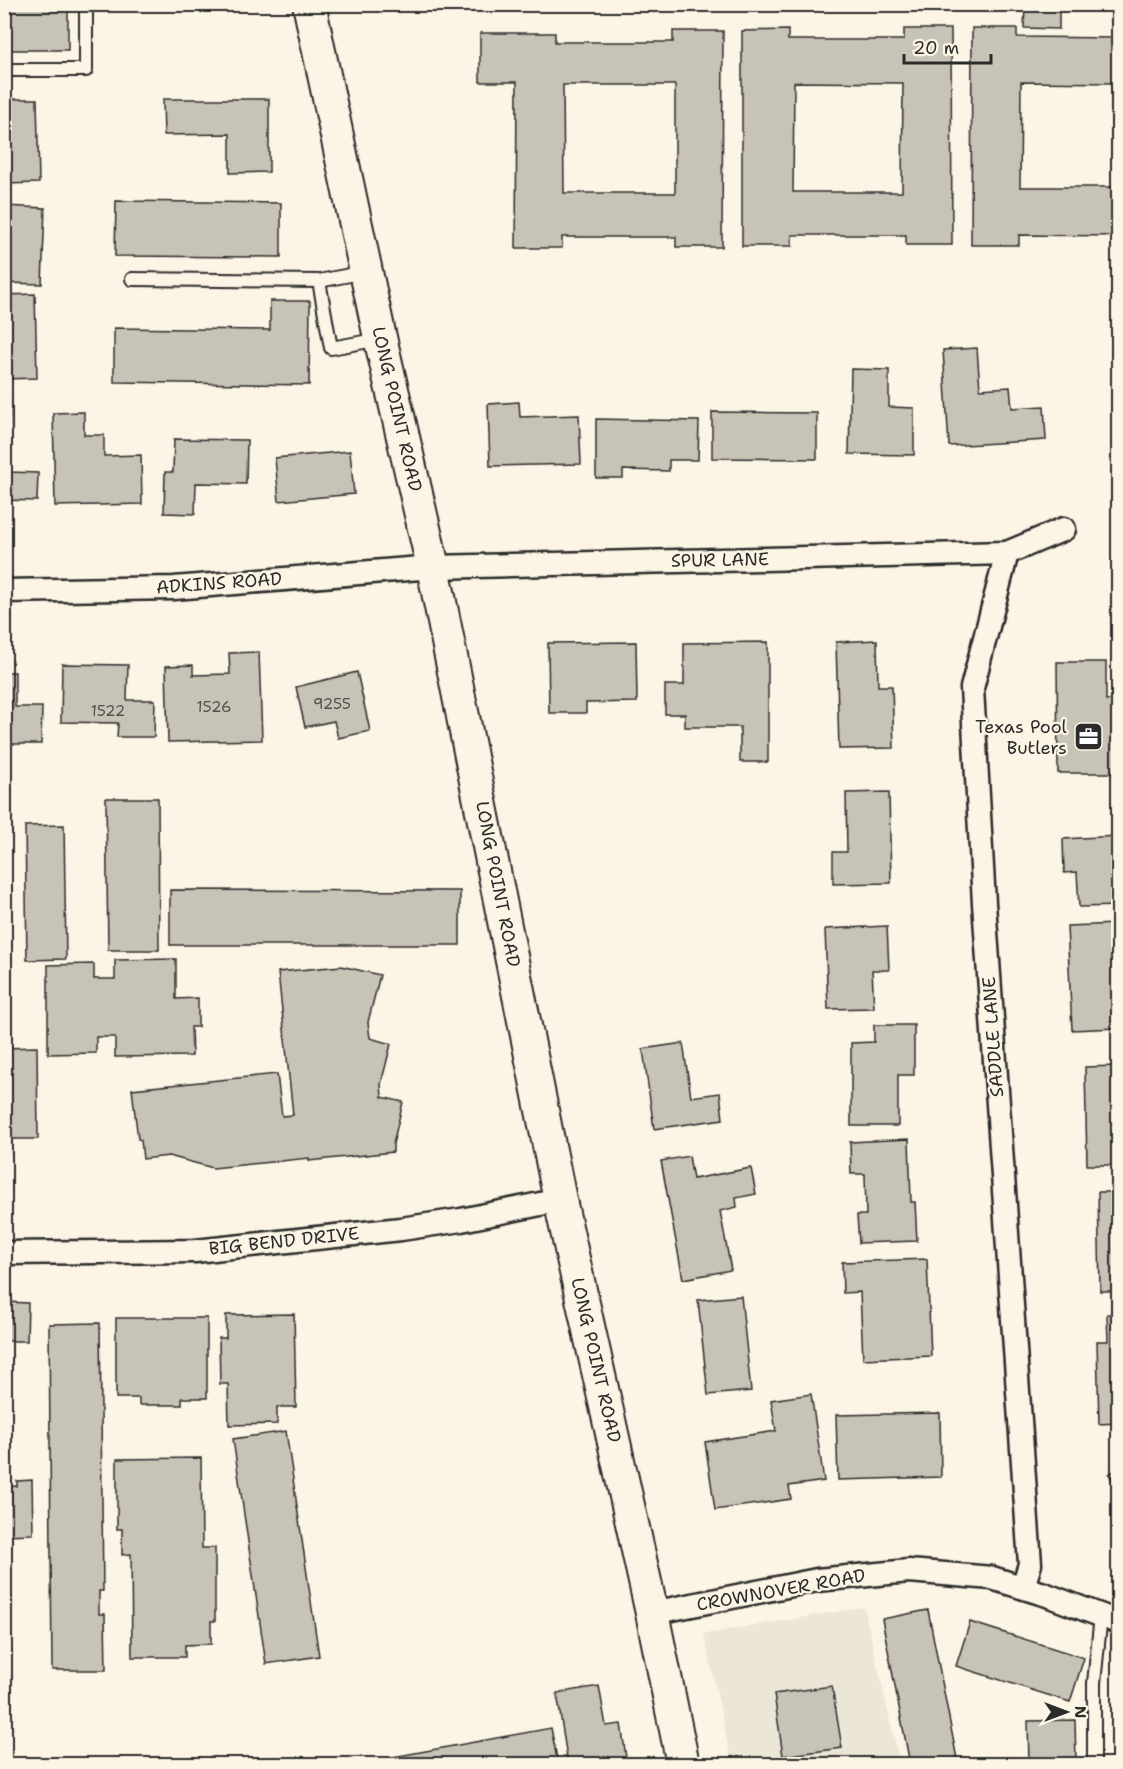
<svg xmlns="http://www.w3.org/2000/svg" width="1123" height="1769" viewBox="0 0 1123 1769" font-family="'Shantell Sans',sans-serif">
	<rect width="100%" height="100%" fill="#fcf5e5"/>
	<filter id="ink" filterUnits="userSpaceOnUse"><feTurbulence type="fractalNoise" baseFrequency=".0167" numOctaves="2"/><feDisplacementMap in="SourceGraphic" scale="12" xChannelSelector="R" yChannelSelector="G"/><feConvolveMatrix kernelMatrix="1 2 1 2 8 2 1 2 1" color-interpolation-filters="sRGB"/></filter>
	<g filter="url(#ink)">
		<polygon fill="#ece6d7" points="864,1607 900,1764 732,1764 704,1634"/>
		<g fill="#c8c3b7" stroke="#2b2b2b" stroke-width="1.5" fill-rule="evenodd">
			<rect x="4" y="4" width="64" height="46"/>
			<polygon points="1025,6 1059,7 1059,29 1024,28"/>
			<polygon points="972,28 1017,28 1017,37 1118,38 1118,83 1021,82 1020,187 1118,187 1118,236 1019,235 1019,245 971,245"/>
			<path d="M 904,29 L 951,29 L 952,245 L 906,245 L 906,235 L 792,235 L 792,246 L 742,246 L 742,31 L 788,30 L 788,40 L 904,40 ZM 794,82 L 903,83 L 902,192 L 793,192 Z"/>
			<path d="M 673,31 L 723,31 L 722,247 L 676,247 L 676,237 L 562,237 L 562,248 L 516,248 L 517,82 L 480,82 L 480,33 L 555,33 L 555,42 L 673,42 ZM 563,85 L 675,85 L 675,193 L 564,193 Z"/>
			<polygon points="4,99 37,99 39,183 4,184"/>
			<polygon points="163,99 269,99 269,172 230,173 230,134 164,135"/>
			<polygon points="116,201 281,203 281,257 115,256"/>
			<polygon points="4,206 45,208 42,284 4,283"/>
			<polygon points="35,294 37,378 4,379 4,295"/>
			<polygon points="270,301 310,301 309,385 114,382 114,328 270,330"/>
			<polygon points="977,348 980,389 1010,387 1012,408 1044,406 1046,440 949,446 943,350"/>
			<polygon points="851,369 889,370 889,407 914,408 914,455 849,454"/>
			<polygon points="4,398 10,399 8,472 38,473 37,501 4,500"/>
			<polygon points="519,402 520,417 579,415 581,464 490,466 488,404"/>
			<polygon points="84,412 84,435 104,435 104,456 141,455 142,504 55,506 53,413"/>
			<polygon points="712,412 817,413 817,459 712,458"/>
			<polygon points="596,419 699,421 698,460 669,460 669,471 623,470 623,478 596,478"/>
			<polygon points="174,439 247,440 246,484 196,483 195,514 164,513 165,472 173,472"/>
			<polygon points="350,451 354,494 279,501 275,458"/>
			<polygon points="1114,537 1118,537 1118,615"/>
			<polygon points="877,640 878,686 892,686 894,748 839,749 836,642"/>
			<polygon points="636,642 637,702 586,703 586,713 549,713 548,643"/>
			<polygon points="768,642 768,762 740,762 740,727 685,727 685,714 665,714 665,685 684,685 684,643"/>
			<polygon points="259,652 262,740 168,742 166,666 193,665 193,675 230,674 229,653"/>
			<polygon points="1057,662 1106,662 1106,700 1118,700 1118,773 1058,773"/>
			<polygon points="62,664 128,665 127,700 155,700 154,737 117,737 118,723 61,722"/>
			<polygon points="4,672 15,672 15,707 42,707 41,744 4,744"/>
			<polygon points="357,672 370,731 338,738 334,721 305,727 296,687"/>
			<polygon points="889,792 891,883 833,884 833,852 847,852 846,793"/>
			<polygon points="106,798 158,798 159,950 108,950"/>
			<polygon points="64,825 66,959 27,960 25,826"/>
			<polygon points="1118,836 1118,906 1079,907 1077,872 1064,873 1063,839"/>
			<polygon points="170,890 460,891 460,945 170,945"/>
			<polygon points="1118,924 1118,1028 1072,1030 1067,926"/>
			<polygon points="887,926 889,970 872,970 874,1008 828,1009 825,929"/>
			<polygon points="176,959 176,999 198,998 198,1027 191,1027 192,1056 115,1057 115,1037 96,1037 96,1053 48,1054 48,965 94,964 94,979 115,979 115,960"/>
			<polygon points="341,966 380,975 368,1022 370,1038 391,1044 381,1084 382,1097 403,1102 393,1144 393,1152 309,1161 309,1158 213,1168 169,1156 143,1159 141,1140 138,1139 132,1089 277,1074 282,1116 293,1115 278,972"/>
			<polygon points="874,1025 914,1025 914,1075 898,1075 898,1126 851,1126 851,1043 874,1042"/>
			<polygon points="683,1043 691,1097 720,1093 723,1119 654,1129 643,1049"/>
			<polygon points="37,1047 38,1139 9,1139 9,1154 4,1154 4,1048"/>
			<polygon points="1118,1066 1118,1165 1087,1165 1085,1067"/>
			<polygon points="909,1139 911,1202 915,1202 917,1241 859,1243 857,1215 866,1215 865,1174 851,1174 850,1142"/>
			<polygon points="689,1156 693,1179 751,1168 756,1194 736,1198 737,1207 720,1211 731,1270 683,1279 661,1161"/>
			<polygon points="1098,1192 1118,1192 1118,1291 1100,1291"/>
			<polygon points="927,1259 931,1356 863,1359 860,1292 843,1293 842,1262"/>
			<polygon points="741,1296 751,1391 708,1395 698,1300"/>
			<polygon points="4,1302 28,1303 27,1341 4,1341"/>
			<polygon points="294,1314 296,1407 277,1407 277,1424 229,1425 228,1384 220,1384 219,1338 226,1338 226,1315"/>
			<polygon points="1107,1314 1118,1314 1118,1423 1099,1424 1097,1341 1108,1341"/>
			<polygon points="116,1318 207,1318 207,1398 182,1398 182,1405 139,1405 139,1398 116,1398"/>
			<polygon points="100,1323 103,1591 99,1591 99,1614 105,1614 106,1670 52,1670 49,1324"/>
			<polygon points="811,1394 824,1481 789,1486 791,1499 715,1510 705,1442 776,1431 771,1400"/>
			<polygon points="940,1413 941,1477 838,1480 836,1415"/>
			<polygon points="286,1431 319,1656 266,1664 233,1439"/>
			<polygon points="201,1458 202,1548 215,1548 215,1621 211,1621 211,1644 185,1645 185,1657 132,1657 131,1554 122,1555 122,1529 117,1529 117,1459"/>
			<polygon points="1118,1469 1118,1492 1109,1474"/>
			<polygon points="32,1480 33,1534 4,1535 4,1487 17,1486 17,1481"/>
			<polygon points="928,1610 958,1764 910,1764 882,1619"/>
			<polygon points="970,1622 1084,1658 1070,1702 956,1666"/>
			<polygon points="599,1686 606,1726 621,1724 627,1764 568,1764 557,1693"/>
			<polygon points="832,1686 842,1748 783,1756 774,1694"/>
			<polygon points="1075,1720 1076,1764 1029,1764 1028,1721"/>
			<polygon points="551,1728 558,1764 355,1764"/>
		</g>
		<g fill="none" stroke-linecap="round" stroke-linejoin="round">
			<defs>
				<g id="lane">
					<polyline points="4,70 86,70 86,4"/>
					<polyline points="365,272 319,281 331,348 380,339"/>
					<polyline points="132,279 319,281"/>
					<polyline points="1094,1764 1094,1683 1101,1615"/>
				</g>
				<g id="street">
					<polyline points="4,591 174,588 433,567 1007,553"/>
					<polyline points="4,1253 195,1251 401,1229 461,1220 560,1200"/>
					<polyline points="1023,1587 1030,1564 984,903 972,688 1007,553 1064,529"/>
					<polyline points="652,1613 817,1580 909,1571 992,1578 1047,1595 1118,1622"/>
				</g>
				<polyline id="secondary" points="309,4 379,333 433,567 560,1200 652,1613 683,1764"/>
			</defs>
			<use href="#lane" stroke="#2b2b2b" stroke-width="16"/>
			<use href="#street" stroke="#2b2b2b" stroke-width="27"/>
			<use href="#secondary" stroke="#2b2b2b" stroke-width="36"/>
			<use href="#lane" stroke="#fcf5e5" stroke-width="12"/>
			<use href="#street" stroke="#fcf5e5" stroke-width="22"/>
			<use href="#secondary" stroke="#fcf5e5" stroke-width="32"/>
		</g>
	</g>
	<defs>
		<symbol id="office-square" viewBox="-11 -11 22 22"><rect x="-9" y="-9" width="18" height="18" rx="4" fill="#2b2b2b" stroke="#fcf5e5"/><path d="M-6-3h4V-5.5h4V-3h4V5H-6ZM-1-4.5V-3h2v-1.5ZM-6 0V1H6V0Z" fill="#fff"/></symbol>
	</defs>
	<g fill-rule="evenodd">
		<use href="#office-square" x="1072" y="720" width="33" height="33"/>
	</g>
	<g text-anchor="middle" stroke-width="4.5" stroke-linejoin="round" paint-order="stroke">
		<g font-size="15" fill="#52514e">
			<text x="332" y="709">9255</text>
			<text x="214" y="712">1526</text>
			<text x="108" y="716">1522</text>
		</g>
		<g font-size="18" fill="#2b2b2b" stroke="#fcf5e5">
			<text transform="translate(397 409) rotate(77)" y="6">LONG POINT ROAD</text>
			<text transform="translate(720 560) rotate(-1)" y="6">SPUR LANE</text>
			<text transform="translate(219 583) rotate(-4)" y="6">ADKINS ROAD</text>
			<text transform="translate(498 884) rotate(79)" y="6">LONG POINT ROAD</text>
			<text transform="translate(993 1037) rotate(-94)" y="6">SADDLE LANE</text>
			<text transform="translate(284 1241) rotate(-6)" y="6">BIG BEND DRIVE</text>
			<text transform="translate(596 1360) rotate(77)" y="6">LONG POINT ROAD</text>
			<text transform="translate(781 1590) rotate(-10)" y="6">CROWNOVER ROAD</text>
		</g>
		<g font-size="18" fill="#2b2b2b" stroke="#fcf5e5" text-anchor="end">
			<text x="1067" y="733">Texas Pool<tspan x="1067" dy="21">Butlers</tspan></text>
		</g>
	</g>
	<rect width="1123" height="1769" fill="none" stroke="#fcf5e5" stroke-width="24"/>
	<rect x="12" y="12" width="1099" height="1745" fill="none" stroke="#2b2b2b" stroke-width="2" filter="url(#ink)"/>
	<g transform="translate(1066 1712) rotate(90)" stroke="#fcf5e5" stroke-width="4.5" paint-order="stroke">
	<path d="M0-4.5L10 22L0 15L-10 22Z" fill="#2b2b2b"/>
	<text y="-9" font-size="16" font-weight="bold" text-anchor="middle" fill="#2b2b2b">N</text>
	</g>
	<path d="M904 54v9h87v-9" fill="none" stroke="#2b2b2b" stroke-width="3"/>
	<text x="913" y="54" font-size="18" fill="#2b2b2b" stroke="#fcf5e5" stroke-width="4.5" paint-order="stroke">20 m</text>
</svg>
